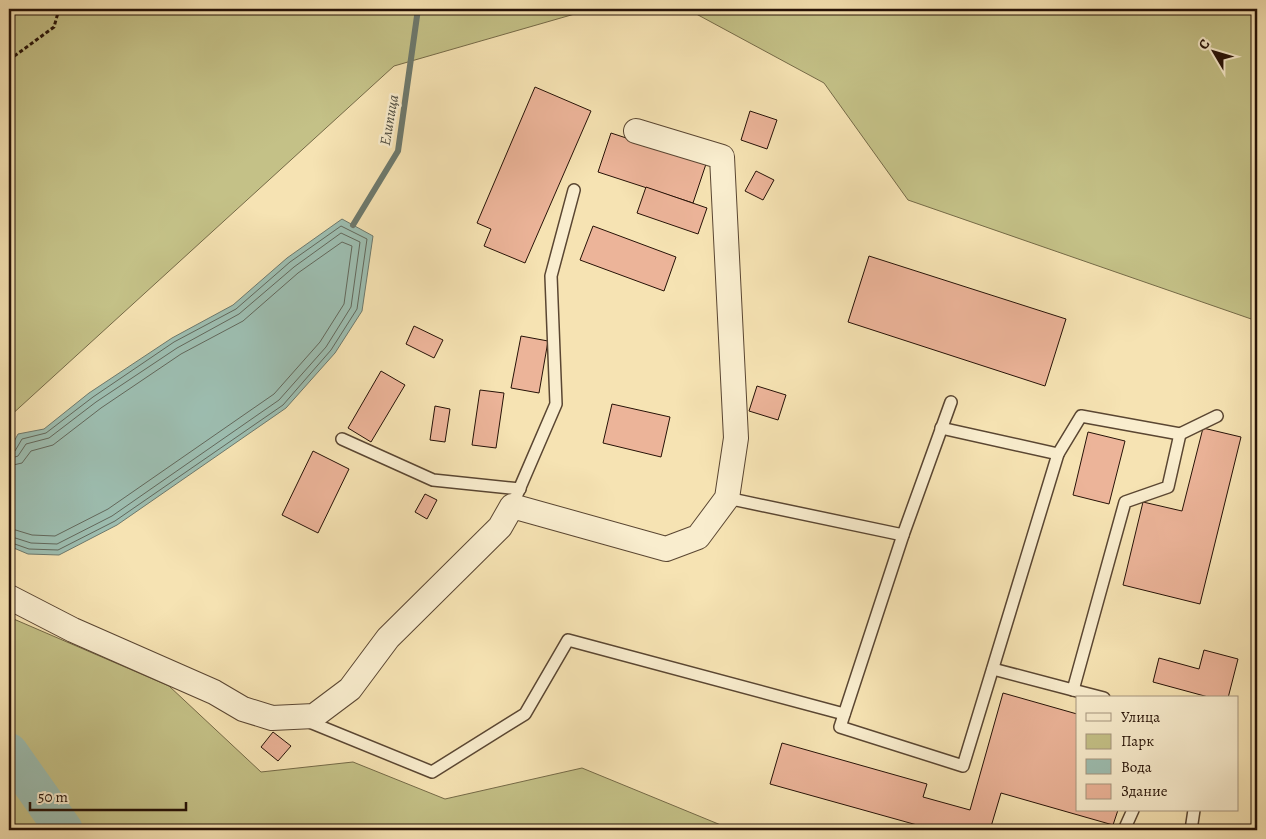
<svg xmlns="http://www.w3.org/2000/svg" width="1266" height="839" viewBox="0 0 1266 839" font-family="Alegreya,serif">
	<rect width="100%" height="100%" fill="#f6e3b3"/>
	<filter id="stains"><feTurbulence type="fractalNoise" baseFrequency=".004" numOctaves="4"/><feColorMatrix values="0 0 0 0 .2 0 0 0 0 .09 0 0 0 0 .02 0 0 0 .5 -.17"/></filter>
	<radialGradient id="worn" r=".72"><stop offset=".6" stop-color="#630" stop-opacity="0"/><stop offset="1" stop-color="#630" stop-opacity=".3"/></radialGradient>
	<g fill="#c4c187" stroke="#756a47">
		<polygon points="9,9 592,9 394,66 9,417"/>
		<polygon points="687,9 1257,9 1257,321 908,200 824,83"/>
		<polygon points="9,617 169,686 261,772 353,762 445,799 582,768 733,830 9,830"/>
	</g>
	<polygon fill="#9dbeb1" stroke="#6d796d" points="342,219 373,236 362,311 335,353 286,408 117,525 59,555 28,554 9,546 9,451 18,434 44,429 89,393 172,338 233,305 287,258"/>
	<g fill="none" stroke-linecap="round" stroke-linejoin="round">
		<g stroke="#62685c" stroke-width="1">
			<polyline points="9,452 15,451 22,439 46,433 93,397 174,342 236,309 290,262 341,226 367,239 357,309 331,350 283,405 115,521 58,550 29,549 9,542"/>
			<polyline points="9,459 18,456 26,444 49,438 96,402 177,348 239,314 294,267 341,233 360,242 351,307 326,347 279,400 112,516 57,544 31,543 9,536"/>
			<polyline points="9,466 22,463 31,451 53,445 101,408 181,354 243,321 298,273 342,242 352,246 344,304 320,342 274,394 108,509 55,536 32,535 9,528"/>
		</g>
		<polyline stroke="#6d796d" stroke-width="6" points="353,225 398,151 418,9"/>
		<polyline stroke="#9dbeb1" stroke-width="38" points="9,752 64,830"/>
	</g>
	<g fill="#ecb499" stroke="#261207">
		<polygon points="535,87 591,111 525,263 484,246 491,229 477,223"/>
		<polygon points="750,111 777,120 767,149 741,140"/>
		<polygon points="611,133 706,164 693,203 598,172"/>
		<polygon points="756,171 774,180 763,200 745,191"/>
		<polygon points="646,187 707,208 698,234 637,213"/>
		<polygon points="593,226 676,257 664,291 580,260"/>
		<polygon points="869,256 1066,319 1045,386 848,322"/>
		<polygon points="414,326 443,340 434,358 406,344"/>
		<polygon points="521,336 548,341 539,393 511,388"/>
		<polygon points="381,371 405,385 371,442 348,428"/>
		<polygon points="757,386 786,395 778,420 749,411"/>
		<polygon points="480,390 504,393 496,448 472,445"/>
		<polygon points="612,404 670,417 661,457 603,443"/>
		<polygon points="435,406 450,409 445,442 430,440"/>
		<polygon points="1203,428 1241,437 1200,604 1123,585 1143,502 1182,511"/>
		<polygon points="1088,432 1125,441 1109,504 1073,495"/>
		<polygon points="313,451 349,469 318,533 282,515"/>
		<polygon points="425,494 437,500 427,519 415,512"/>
		<polygon points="1204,650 1238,659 1228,698 1212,698 1153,682 1159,658 1199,669"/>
		<polygon points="1003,693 1077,714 1077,810 1118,810 1113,825 1001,793 990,830 935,830 770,784 782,743 927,784 923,797 970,810"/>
		<polygon points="273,732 291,746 278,761 261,747"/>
	</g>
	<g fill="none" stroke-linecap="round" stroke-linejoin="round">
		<defs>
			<g id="lane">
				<polyline points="1180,434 1217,416"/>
				<polyline points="342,439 433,480 520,489"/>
				<polyline points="727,498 903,535 951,402"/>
				<polyline points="512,506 556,404 551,276 574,190"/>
				<polyline points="903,535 840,727 963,766 1058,454 941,428"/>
				<polyline points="993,669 1073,690 1125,502 1168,487 1180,434 1081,416 1058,454"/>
				<polyline points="1073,690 1104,698"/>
				<polyline points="307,721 432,772 525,714 568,640 844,714"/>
				<polyline points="1124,830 1133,810"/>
				<polyline points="1191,830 1194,810"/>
			</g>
			<polyline id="street" points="9,597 73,630 214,692 243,709 272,718 314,716 350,689 388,638 500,527 512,506 666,549 698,537 727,498 736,438 722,157 636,131"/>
		</defs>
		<use href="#lane" stroke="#5a4632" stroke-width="14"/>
		<use href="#street" stroke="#5a4632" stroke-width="26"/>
		<polyline stroke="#261207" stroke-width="3" stroke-dasharray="4 2.5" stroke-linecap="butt" points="9,60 54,27 59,9"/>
		<use href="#lane" stroke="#f9edce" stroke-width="11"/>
		<use href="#street" stroke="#f9edce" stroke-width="24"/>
	</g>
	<g text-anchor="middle" stroke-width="5" stroke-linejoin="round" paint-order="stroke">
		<g font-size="15" font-style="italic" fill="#504e42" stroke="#f9edce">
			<text transform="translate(389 120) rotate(-80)" y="5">Елипица</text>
		</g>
	</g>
	<rect width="1266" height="839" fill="none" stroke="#f6e3b3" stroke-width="30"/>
	<rect x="10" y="10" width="1246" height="819" fill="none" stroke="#261207" stroke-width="2.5"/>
	<rect x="15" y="15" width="1236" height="809" fill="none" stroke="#261207"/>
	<rect x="1076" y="696" width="162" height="115" fill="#f9edce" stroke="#a5957e"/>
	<rect x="1086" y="713" width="25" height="8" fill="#f9edce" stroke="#a5957e"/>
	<text x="1121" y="722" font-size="15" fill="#261207">Улица</text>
	<rect x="1086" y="734" width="25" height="15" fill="#c4c187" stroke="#a5957e"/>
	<text x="1121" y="746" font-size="15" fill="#261207">Парк</text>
	<rect x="1086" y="759" width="25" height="15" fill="#9dbeb1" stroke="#a5957e"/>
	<text x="1121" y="772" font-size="15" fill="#261207">Вода</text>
	<rect x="1086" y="784" width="25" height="15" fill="#ecb499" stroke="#a5957e"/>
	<text x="1121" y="796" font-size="15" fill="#261207">Здание</text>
	<g transform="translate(1214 52) rotate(308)" stroke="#f9edce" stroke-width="4" paint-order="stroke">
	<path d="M0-4L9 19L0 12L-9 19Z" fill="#261207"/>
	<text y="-8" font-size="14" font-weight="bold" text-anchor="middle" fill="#261207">С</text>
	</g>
	<path d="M30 802v8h156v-8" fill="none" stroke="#261207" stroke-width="2.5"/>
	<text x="38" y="802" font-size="15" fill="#261207" stroke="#f9edce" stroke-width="4" paint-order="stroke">50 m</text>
	<rect width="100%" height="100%" filter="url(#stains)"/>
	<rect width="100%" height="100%" fill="url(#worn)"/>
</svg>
